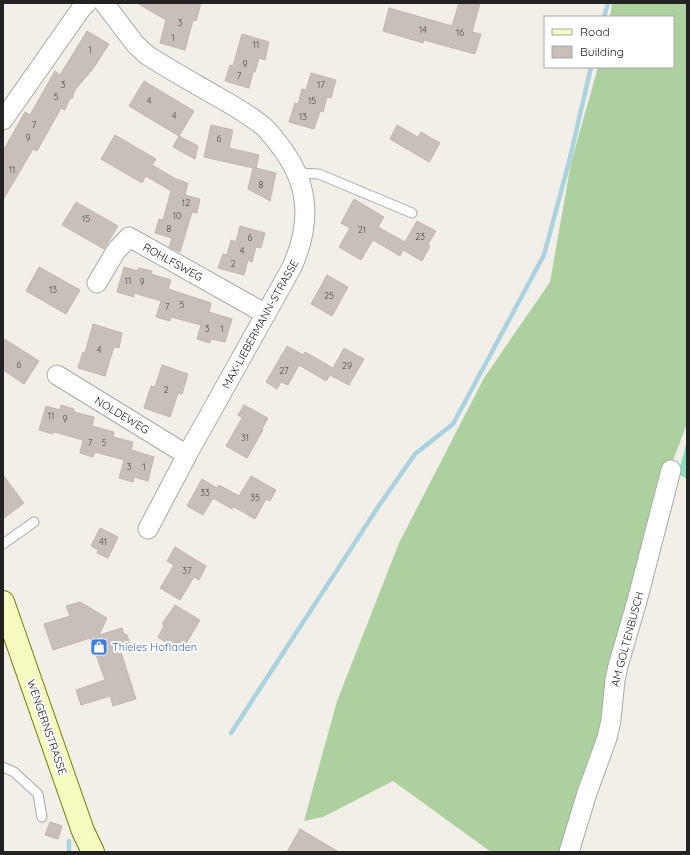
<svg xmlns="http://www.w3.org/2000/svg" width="690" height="855" viewBox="0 0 690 855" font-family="Quicksand,sans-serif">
	<rect width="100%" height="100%" fill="#f2efe9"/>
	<polygon fill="#add19e" points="612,3 687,3 687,424 652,515 603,726 568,852 491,852 393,781 323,817 304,821 337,701 399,543 484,378 550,282 571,163 598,67 673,67 673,17 610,17"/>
	<polygon fill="#88e0be" points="687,441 687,479 678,474"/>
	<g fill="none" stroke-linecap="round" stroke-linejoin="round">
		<g stroke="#aad3df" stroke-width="4.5">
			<polyline points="604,17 608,3"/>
			<polyline points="231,733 380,504 415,454 453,424 544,255 569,162 591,67"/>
			<polyline points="69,841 69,852"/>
		</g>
	</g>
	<g fill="#c7bfb8" stroke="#c4b6ab">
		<polygon points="137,3 201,3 196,21 193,20 185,50 160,43 166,20"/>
		<polygon points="459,3 480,3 472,32 481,34 475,54 424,40 423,43 383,31 389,8 452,26"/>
		<polygon points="87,31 109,44 95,66 75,90 72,99 70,98 65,110 61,108 37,151 33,149 3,200 3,151 25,112 30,115 55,71 60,75"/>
		<polygon points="242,34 269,42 265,60 259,58 255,72 253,72 249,88 225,81 230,65 233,66"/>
		<polygon points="311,73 336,80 331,98 327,97 323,112 320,111 314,129 289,122 295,103 298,104 302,89 306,90"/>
		<polygon points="144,81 194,111 179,136 129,106"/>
		<polygon points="211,125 233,130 229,148 259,155 256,168 276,173 270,201 248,189 253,168 204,157"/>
		<polygon points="397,125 418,137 421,132 440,143 429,162 390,139"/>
		<polygon points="115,135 156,159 152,165 176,179 188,183 185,195 200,199 197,213 192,212 180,252 169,247 172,238 155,233 159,219 163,220 171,191 146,176 142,183 101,159"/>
		<polygon points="179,136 198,146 195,159 173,147"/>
		<polygon points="354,199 384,217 378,227 405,242 417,221 436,231 428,244 430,246 422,261 403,250 400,256 373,240 361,260 339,247 350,228 341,223"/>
		<polygon points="76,202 118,226 104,249 62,225"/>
		<polygon points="240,226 265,233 261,248 256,247 252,262 248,260 244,275 218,268 223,254 227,255 231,240 236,242"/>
		<polygon points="39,267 80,290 66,314 26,291"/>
		<polygon points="124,267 138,271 138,268 152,271 151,274 171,280 168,289 211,303 209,312 232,319 225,342 211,339 210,343 197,339 201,325 171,317 170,321 156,317 161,301 134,293 134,297 117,292"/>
		<polygon points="327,275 348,287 332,316 311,304"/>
		<polygon points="93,324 122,333 119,348 114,347 105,376 78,368 83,352 85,353"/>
		<polygon points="3,338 39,361 24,384 3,370"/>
		<polygon points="287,346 303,355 305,352 333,368 344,348 364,359 349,385 330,375 326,381 299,365 288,385 281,382 277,389 266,382"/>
		<polygon points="162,365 188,374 182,394 178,393 170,417 144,408 151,386 155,387"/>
		<polygon points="61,405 74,409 74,412 94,417 92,426 114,432 113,437 133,442 131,450 154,457 148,481 134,477 133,482 119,478 124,460 95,452 93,457 80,453 83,440 54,432 53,434 39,430 46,406 60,410"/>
		<polygon points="244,405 268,418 262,429 263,430 247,458 226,446 242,418 238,415"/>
		<polygon points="3,475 24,503 3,519"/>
		<polygon points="251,476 276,490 270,501 266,499 255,519 234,507 232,509 213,498 203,515 187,506 202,479 217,488 219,485 239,496"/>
		<polygon points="100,528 118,537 108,558 97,553 98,550 91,546"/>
		<polygon points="175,547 206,566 199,580 194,577 180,600 160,588 174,565 167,561"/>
		<polygon points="80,602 107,618 99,635 122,628 124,634 127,635 131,648 121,652 136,699 113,706 110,696 81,705 76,690 105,680 90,638 53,650 44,624 70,616 66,606"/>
		<polygon points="175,605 200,620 181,652 158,637 164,626 162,624"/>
		<polygon points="50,822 62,826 58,839 45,835"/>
		<polygon points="300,829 339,852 287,852"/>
	</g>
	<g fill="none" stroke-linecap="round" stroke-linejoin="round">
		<defs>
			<g id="service">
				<polyline points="297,173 319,174 412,213"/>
				<polyline points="3,544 34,522"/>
				<polyline points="3,767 14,772 38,794 42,817"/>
			</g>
			<g id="minor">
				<path d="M 104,3 L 136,45 L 147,55 C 170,70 194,83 218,97 C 234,106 250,115 264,127 C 271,133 277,142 283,150 C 311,188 310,226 292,267 L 187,455 L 148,529"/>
				<polyline points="3,120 83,6 87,3"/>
				<polyline points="97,283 116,251 129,237 266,314"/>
				<polyline points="57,375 187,455"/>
				<polyline points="569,852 587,793 607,738 611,720 615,680 618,666 637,601 671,470"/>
			</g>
			<polyline id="secondary" points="3,602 83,831 93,852"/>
		</defs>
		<use href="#service" stroke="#a9a9a9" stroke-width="11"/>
		<use href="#minor" stroke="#a9a9a9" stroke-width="21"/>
		<use href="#secondary" stroke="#707d05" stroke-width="24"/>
		<use href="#service" stroke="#fff" stroke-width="9"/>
		<use href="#minor" stroke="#fff" stroke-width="19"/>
		<use href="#secondary" stroke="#f7fabf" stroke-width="22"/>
	</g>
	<defs>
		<symbol id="shop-square" viewBox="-11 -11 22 22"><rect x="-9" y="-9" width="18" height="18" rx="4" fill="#3f7fe0" stroke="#fff"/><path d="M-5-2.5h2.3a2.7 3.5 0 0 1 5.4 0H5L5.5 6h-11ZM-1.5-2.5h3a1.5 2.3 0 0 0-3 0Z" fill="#fff"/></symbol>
	</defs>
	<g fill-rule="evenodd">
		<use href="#shop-square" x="89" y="637" width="20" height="20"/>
	</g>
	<g text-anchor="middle" stroke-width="4" stroke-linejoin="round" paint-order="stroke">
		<g font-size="9" fill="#4b4948">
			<text x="180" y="26">3</text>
			<text x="423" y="33">14</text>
			<text x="460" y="36">16</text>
			<text x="173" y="41">1</text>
			<text x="256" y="48">11</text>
			<text x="90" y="53">1</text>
			<text x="245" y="67">9</text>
			<text x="239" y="79">7</text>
			<text x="63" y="88">3</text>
			<text x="321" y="88">17</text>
			<text x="56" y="100">5</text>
			<text x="149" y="104">4</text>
			<text x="312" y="104">15</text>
			<text x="174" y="119">4</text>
			<text x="303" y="120">13</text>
			<text x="34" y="128">7</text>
			<text x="28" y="141">9</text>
			<text x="219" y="142">6</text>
			<text x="12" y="173">11</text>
			<text x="261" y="188">8</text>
			<text x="186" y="206">12</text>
			<text x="177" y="219">10</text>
			<text x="86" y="222">15</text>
			<text x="169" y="232">8</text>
			<text x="362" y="233">21</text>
			<text x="420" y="240">23</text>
			<text x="250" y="241">6</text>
			<text x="242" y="254">4</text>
			<text x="233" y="267">2</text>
			<text x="128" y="284">11</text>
			<text x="142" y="285">9</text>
			<text x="53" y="293">13</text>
			<text x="329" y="299">25</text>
			<text x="182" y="308">5</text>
			<text x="167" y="310">7</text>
			<text x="207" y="332">3</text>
			<text x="222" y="332">1</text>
			<text x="99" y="353">4</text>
			<text x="19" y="368">6</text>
			<text x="347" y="369">29</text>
			<text x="284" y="374">27</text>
			<text x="166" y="393">2</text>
			<text x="51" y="419">11</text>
			<text x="65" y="422">9</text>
			<text x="245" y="441">31</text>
			<text x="90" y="446">7</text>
			<text x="104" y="446">5</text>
			<text x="129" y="470">3</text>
			<text x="144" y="470">1</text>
			<text x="205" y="496">33</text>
			<text x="255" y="501">35</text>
			<text x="103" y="545">41</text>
			<text x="187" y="574">37</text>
		</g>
		<g font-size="11" fill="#222" stroke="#fff">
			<text transform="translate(173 262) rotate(29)" y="4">ROHLFSWEG</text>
			<text transform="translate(260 324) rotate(-61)" y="4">MAX-LIEBERMANN-STRASSE</text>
			<text transform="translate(122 415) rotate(31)" y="4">NOLDEWEG</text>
			<text transform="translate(627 639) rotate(-75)" y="4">AM GOLTENBUSCH</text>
			<text transform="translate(47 727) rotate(71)" y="4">WENGERNSTRASSE</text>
		</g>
		<g font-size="11" fill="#366cbe" stroke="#fff" text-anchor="start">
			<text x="112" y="651">Thieles Hofladen</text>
		</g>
	</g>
	<rect width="690" height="855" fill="none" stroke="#222222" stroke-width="8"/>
	<rect x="544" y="16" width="130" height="52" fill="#ffffff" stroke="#a7a7a7"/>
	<rect x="552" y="29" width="20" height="6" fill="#f7fabf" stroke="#a7a7a7"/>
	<text x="580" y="36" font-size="12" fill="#222222">Road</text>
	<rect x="552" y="46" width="20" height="12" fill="#c7bfb8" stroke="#a7a7a7"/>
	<text x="580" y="56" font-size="12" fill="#222222">Building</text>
</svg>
